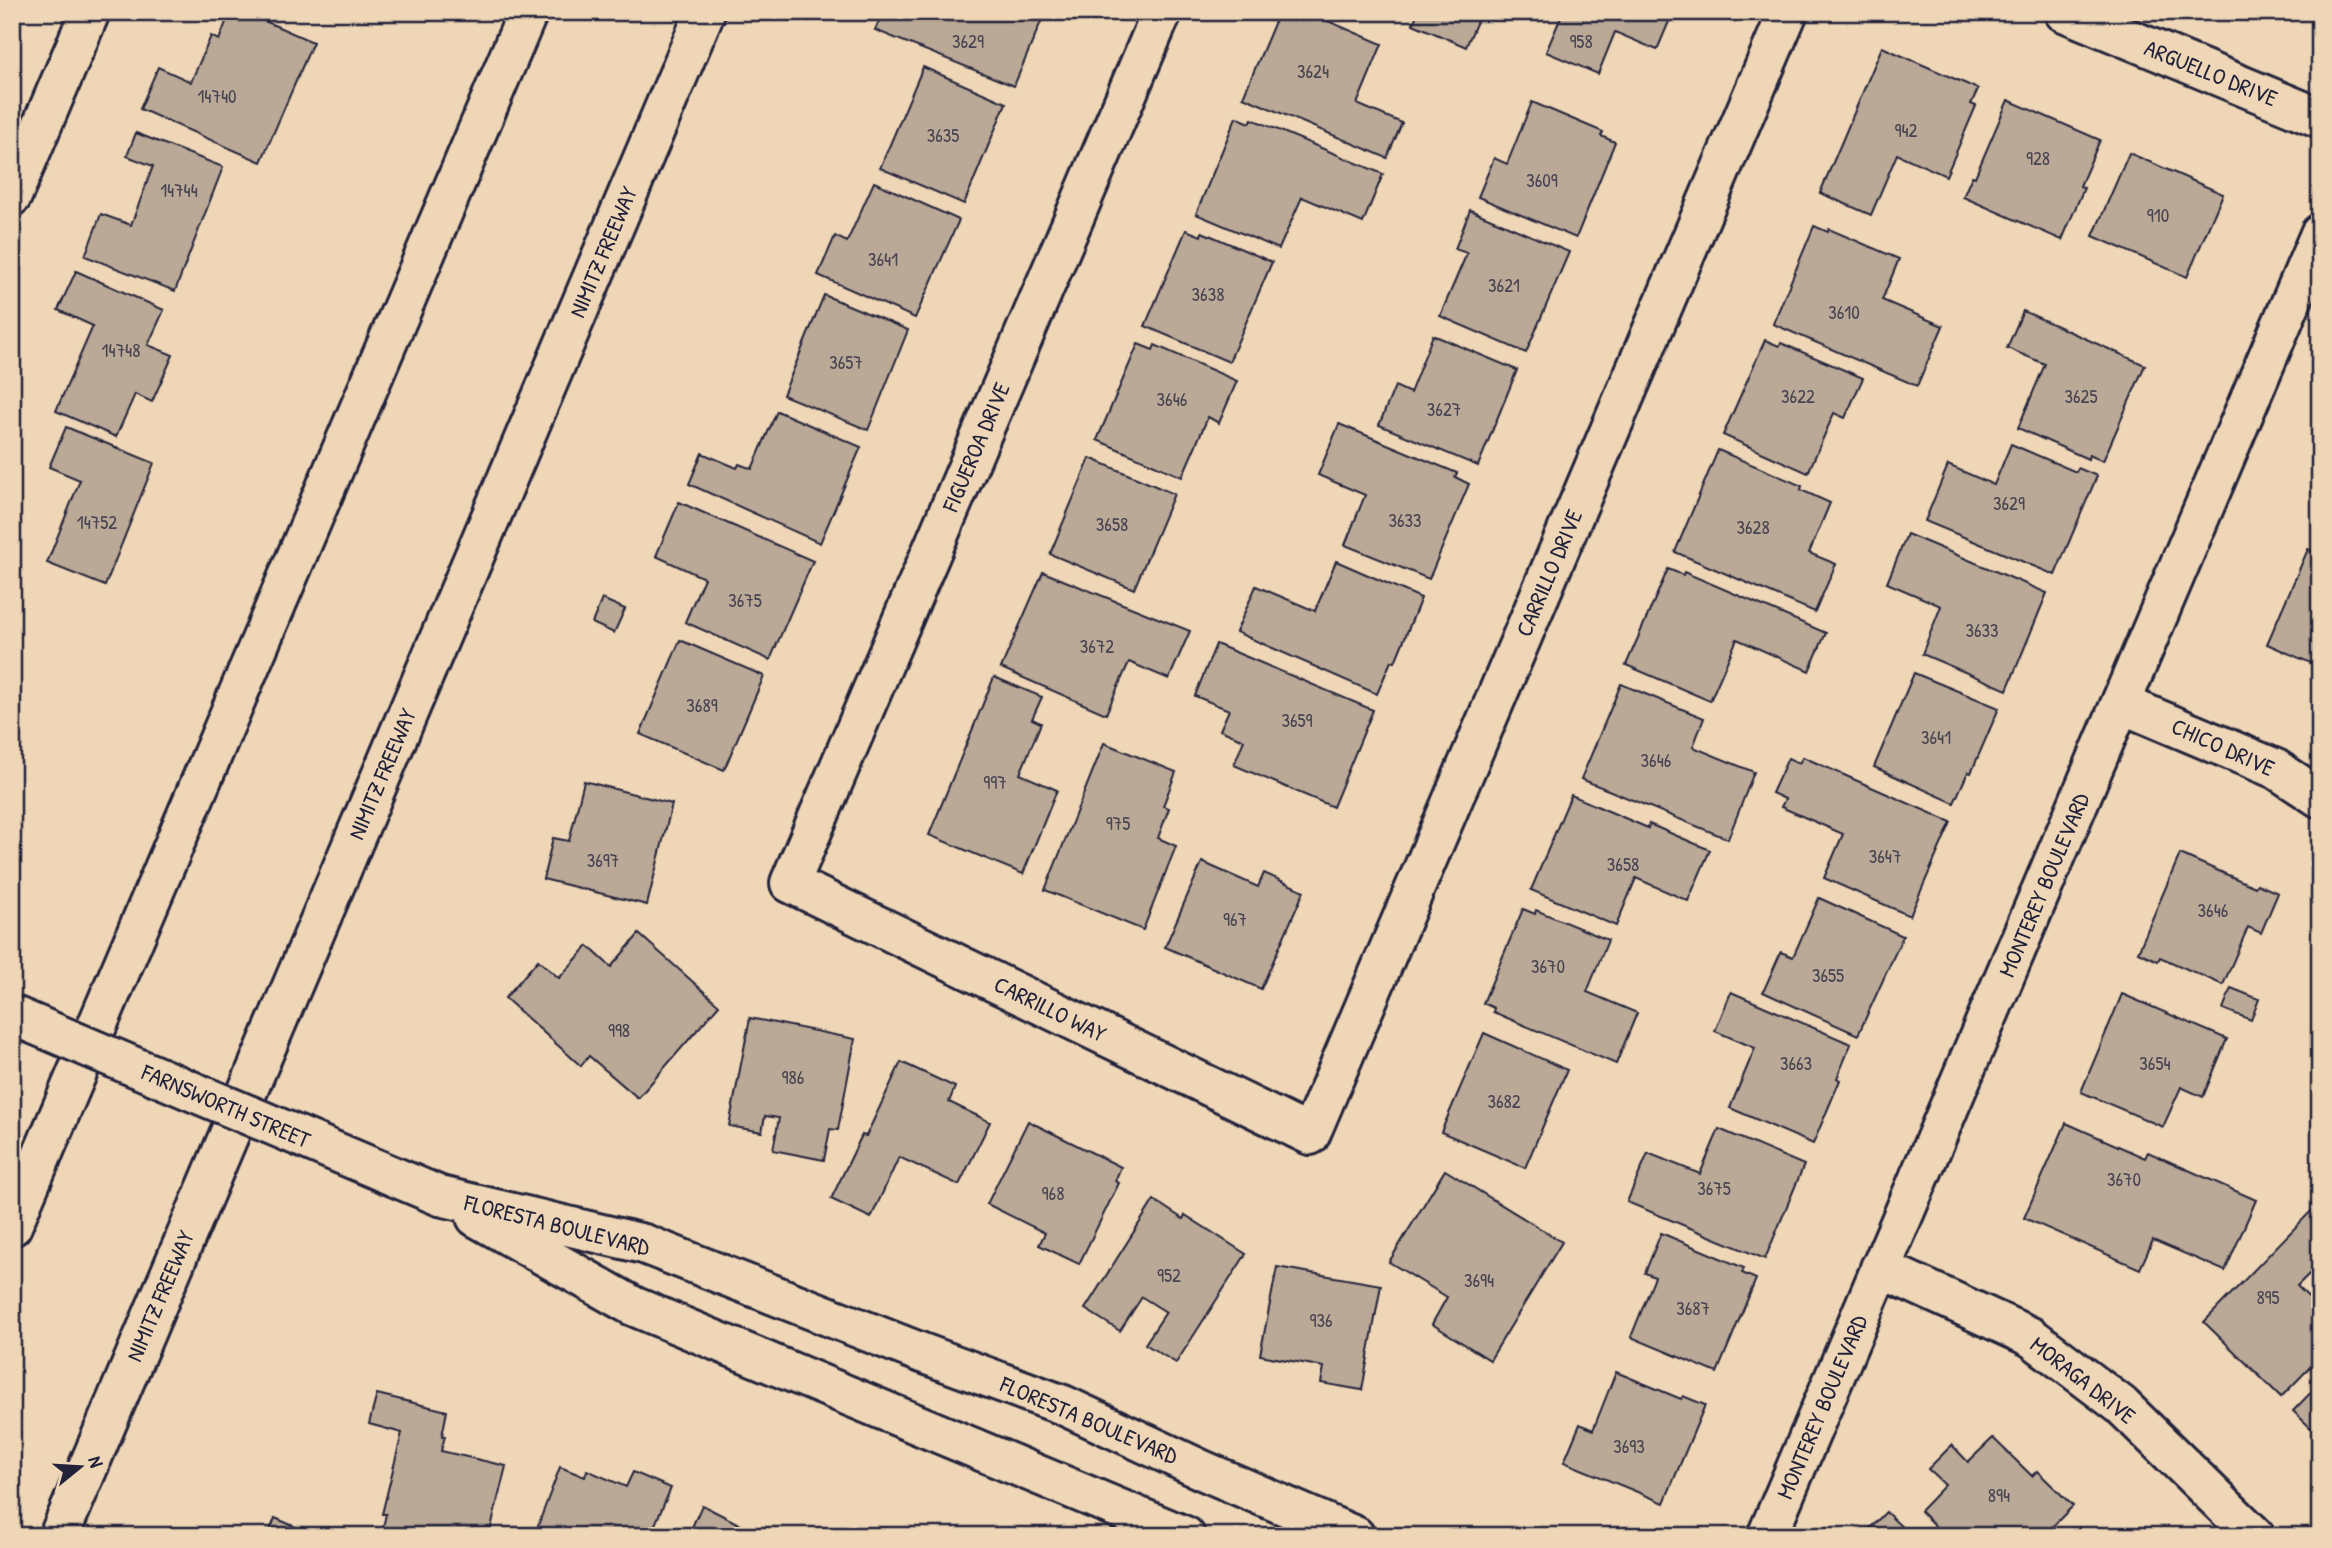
<svg xmlns="http://www.w3.org/2000/svg" width="2332" height="1548" viewBox="0 0 2332 1548" font-family="'Patrick Hand',sans-serif">
	<rect width="100%" height="100%" fill="#eed6b6"/>
	<filter id="ink" filterUnits="userSpaceOnUse"><feTurbulence type="fractalNoise" baseFrequency=".0143" numOctaves="2"/><feDisplacementMap in="SourceGraphic" scale="14" xChannelSelector="R" yChannelSelector="G"/><feConvolveMatrix kernelMatrix="1 2 1 2 8 2 1 2 1" color-interpolation-filters="sRGB"/></filter>
	<g filter="url(#ink)">
		<g fill="#bba997" stroke="#22223b" stroke-width="2">
			<polygon points="230,12 244,12 313,42 261,162 140,109 158,67 191,82 211,36 219,40"/>
			<polygon points="883,12 1045,12 1014,86 875,30"/>
			<polygon points="1279,12 1307,12 1382,44 1357,104 1402,123 1387,158 1243,97"/>
			<polygon points="1418,12 1481,12 1466,47 1413,24"/>
			<polygon points="1563,12 1673,12 1657,50 1615,32 1598,74 1546,52"/>
			<polygon points="1882,47 1978,89 1971,104 1976,106 1946,176 1897,154 1871,215 1820,193"/>
			<polygon points="923,67 1006,103 964,204 880,168"/>
			<polygon points="2008,100 2100,140 2080,186 2084,188 2062,240 1963,197 1972,176 1975,177"/>
			<polygon points="1532,102 1603,132 1601,136 1615,142 1576,238 1478,197 1494,158 1507,164"/>
			<polygon points="1236,117 1250,123 1252,119 1383,174 1363,223 1302,197 1279,249 1196,214"/>
			<polygon points="136,133 223,167 175,291 85,256 101,214 131,225 153,166 127,156"/>
			<polygon points="2129,153 2223,194 2187,277 2093,236"/>
			<polygon points="874,182 959,220 915,318 818,275 835,236 847,242"/>
			<polygon points="1470,210 1569,252 1526,353 1440,316 1467,253 1455,249"/>
			<polygon points="1814,226 1828,232 1829,229 1899,259 1882,300 1943,326 1917,386 1773,324"/>
			<polygon points="1186,230 1201,236 1202,232 1272,262 1229,362 1145,326"/>
			<polygon points="76,271 164,310 148,345 173,355 152,402 135,394 116,437 56,411 93,326 58,310"/>
			<polygon points="824,295 908,330 868,430 783,395"/>
			<polygon points="2023,311 2145,365 2103,461 2089,455 2088,459 2018,428 2045,364 2007,348"/>
			<polygon points="1433,335 1517,370 1478,466 1379,425 1395,386 1410,393"/>
			<polygon points="1765,340 1779,346 1781,343 1863,378 1845,418 1834,413 1808,473 1723,435"/>
			<polygon points="1138,344 1153,350 1155,345 1237,381 1219,423 1208,417 1182,477 1097,440"/>
			<polygon points="777,411 861,447 820,543 689,484 702,453 737,468 739,464 752,469"/>
			<polygon points="1339,424 1457,473 1455,477 1469,484 1429,579 1345,545 1365,495 1318,475"/>
			<polygon points="66,427 154,463 105,586 47,563 80,480 49,467"/>
			<polygon points="2011,444 2076,472 2078,468 2097,476 2055,575 1925,521 1948,465 1994,485"/>
			<polygon points="1718,450 1802,486 1801,490 1830,503 1809,553 1836,564 1815,612 1675,552"/>
			<polygon points="1090,458 1174,494 1134,589 1050,554"/>
			<polygon points="679,502 813,561 770,660 685,622 704,578 656,556"/>
			<polygon points="1907,534 2047,593 2007,690 1922,654 1941,606 1887,583"/>
			<polygon points="2308,549 2320,555 2320,667 2267,644"/>
			<polygon points="1336,561 1421,598 1395,662 1391,661 1377,694 1236,632 1256,586 1315,611"/>
			<polygon points="1668,569 1683,575 1684,572 1826,633 1809,671 1737,639 1710,701 1626,665"/>
			<polygon points="1043,572 1190,631 1169,679 1129,662 1106,714 1001,668"/>
			<polygon points="602,599 625,609 614,633 592,623"/>
			<polygon points="680,640 764,676 724,770 640,734"/>
			<polygon points="1216,644 1373,710 1333,807 1234,765 1244,740 1220,730 1229,710 1195,696"/>
			<polygon points="1914,673 1999,708 1971,773 1968,772 1954,803 1874,767"/>
			<polygon points="994,677 1042,697 1032,719 1041,723 1020,774 1057,790 1023,874 929,835"/>
			<polygon points="1621,684 1704,718 1693,747 1754,772 1728,839 1581,779"/>
			<polygon points="1104,743 1176,772 1163,806 1169,808 1158,838 1176,846 1143,930 1045,890"/>
			<polygon points="1803,757 1951,822 1910,916 1824,878 1843,834 1781,807 1785,799 1772,793 1788,758 1799,763"/>
			<polygon points="584,781 672,804 647,905 543,879 553,838 569,841"/>
			<polygon points="1571,795 1648,828 1649,824 1710,850 1688,901 1636,878 1616,926 1531,890"/>
			<polygon points="2180,854 2255,887 2257,884 2278,893 2261,933 2248,927 2223,985 2160,957 2158,961 2138,952"/>
			<polygon points="1202,862 1258,887 1264,873 1304,891 1261,989 1165,947"/>
			<polygon points="1819,898 1903,936 1858,1035 1763,992 1781,952 1793,957"/>
			<polygon points="1523,909 1535,914 1536,910 1608,940 1587,992 1637,1013 1616,1064 1493,1012 1494,1008 1483,1003"/>
			<polygon points="639,934 719,1005 638,1098 589,1056 581,1066 505,998 538,960 559,978 588,946 611,967"/>
			<polygon points="2231,988 2259,999 2251,1020 2223,1009"/>
			<polygon points="1731,992 1851,1044 1837,1078 1840,1080 1813,1144 1730,1108 1755,1048 1715,1031"/>
			<polygon points="2122,994 2227,1039 2203,1097 2181,1087 2163,1127 2081,1092"/>
			<polygon points="750,1018 855,1039 838,1130 830,1129 824,1160 773,1150 779,1118 765,1116 762,1132 729,1126"/>
			<polygon points="1484,1033 1567,1070 1525,1168 1441,1132"/>
			<polygon points="901,1062 955,1087 949,1102 990,1122 959,1185 899,1157 871,1218 831,1199 862,1135 866,1136"/>
			<polygon points="1028,1121 1121,1167 1115,1181 1119,1183 1079,1264 1039,1245 1045,1233 987,1204"/>
			<polygon points="2066,1123 2145,1158 2148,1152 2256,1200 2225,1271 2153,1240 2140,1269 2024,1218"/>
			<polygon points="1719,1129 1804,1165 1765,1259 1627,1202 1648,1153 1700,1174"/>
			<polygon points="1445,1170 1562,1242 1490,1360 1432,1324 1447,1297 1389,1262"/>
			<polygon points="1154,1200 1183,1219 1185,1215 1246,1254 1176,1363 1145,1344 1166,1312 1142,1297 1120,1331 1085,1309"/>
			<polygon points="2313,1209 2320,1215 2320,1263 2297,1286 2320,1308 2320,1357 2281,1397 2204,1322"/>
			<polygon points="1661,1233 1744,1268 1742,1273 1756,1279 1717,1373 1631,1337 1655,1277 1645,1273"/>
			<polygon points="1277,1267 1381,1285 1362,1390 1321,1383 1324,1367 1260,1355"/>
			<polygon points="1616,1372 1681,1399 1683,1396 1705,1405 1664,1503 1564,1462 1580,1424 1593,1430"/>
			<polygon points="2320,1383 2320,1437 2293,1411"/>
			<polygon points="377,1394 447,1411 442,1436 445,1436 441,1451 506,1466 489,1536 398,1536 382,1532 386,1514 382,1514 402,1433 369,1424"/>
			<polygon points="1993,1438 2032,1476 2037,1471 2073,1506 2043,1536 1937,1536 1941,1532 1920,1511 1945,1485 1928,1469 1952,1445 1968,1462"/>
			<polygon points="560,1467 585,1477 587,1470 626,1487 633,1472 671,1488 650,1536 534,1536"/>
			<polygon points="702,1505 762,1536 688,1536"/>
			<polygon points="1886,1512 1906,1531 1902,1536 1869,1536 1866,1532"/>
			<polygon points="275,1518 317,1536 268,1536"/>
		</g>
		<g fill="none" stroke-linecap="round" stroke-linejoin="round">
			<defs>
				<g id="street">
					<polyline points="1162,12 790,883 1310,1135 1788,12"/>
					<polyline points="2064,12 2320,118"/>
					<polyline points="12,196 90,12"/>
					<polyline points="2122,704 2276,769 2320,798"/>
					<polyline points="1880,1268 2031,1337 2121,1405 2255,1536"/>
					<polyline points="1767,1536 2320,234"/>
				</g>
				<g id="secondary">
					<polyline points="440,1196 644,1244 922,1353 1063,1405 1202,1470 1355,1536"/>
					<polyline points="476,1217 633,1306 1185,1536"/>
				</g>
				<g id="highway">
					<polyline points="12,1226 528,12"/>
					<polyline points="59,1536 705,12"/>
				</g>
			</defs>
			<use href="#street" stroke="#22223b" stroke-width="44"/>
			<use href="#secondary" stroke="#22223b" stroke-width="44"/>
			<use href="#highway" stroke="#22223b" stroke-width="44"/>
			<use href="#street" stroke="#eed6b6" stroke-width="38"/>
			<use href="#secondary" stroke="#eed6b6" stroke-width="38"/>
			<use href="#highway" stroke="#eed6b6" stroke-width="38"/>
			<defs>
				<polyline id="secondary-bridge" points="12,1015 440,1196"/>
			</defs>
			<use href="#secondary-bridge" stroke="#22223b" stroke-width="44" stroke-linecap="butt"/>
			<use href="#secondary-bridge" stroke="#eed6b6" stroke-width="38"/>
		</g>
	</g>
	<g text-anchor="middle" stroke-width="5" stroke-linejoin="round" paint-order="stroke">
		<g font-size="19" fill="#484452">
			<text x="968" y="48">3629</text>
			<text x="1581" y="48">958</text>
			<text x="1313" y="78">3624</text>
			<text x="217" y="103">14740</text>
			<text x="1906" y="137">942</text>
			<text x="943" y="142">3635</text>
			<text x="2038" y="165">928</text>
			<text x="1542" y="187">3609</text>
			<text x="179" y="197">14744</text>
			<text x="2158" y="222">910</text>
			<text x="883" y="266">3641</text>
			<text x="1504" y="292">3621</text>
			<text x="1208" y="301">3638</text>
			<text x="1844" y="319">3610</text>
			<text x="121" y="357">14748</text>
			<text x="846" y="369">3657</text>
			<text x="1798" y="403">3622</text>
			<text x="2081" y="403">3625</text>
			<text x="1172" y="406">3646</text>
			<text x="1444" y="416">3627</text>
			<text x="2009" y="510">3629</text>
			<text x="1405" y="527">3633</text>
			<text x="97" y="529">14752</text>
			<text x="1112" y="531">3658</text>
			<text x="1753" y="534">3628</text>
			<text x="745" y="607">3675</text>
			<text x="1982" y="637">3633</text>
			<text x="1097" y="653">3672</text>
			<text x="702" y="712">3689</text>
			<text x="1297" y="727">3659</text>
			<text x="1936" y="744">3641</text>
			<text x="1656" y="767">3646</text>
			<text x="995" y="789">997</text>
			<text x="1118" y="830">975</text>
			<text x="1885" y="863">3647</text>
			<text x="603" y="867">3697</text>
			<text x="1623" y="871">3658</text>
			<text x="2213" y="917">3646</text>
			<text x="1235" y="926">967</text>
			<text x="1548" y="973">3670</text>
			<text x="1828" y="982">3655</text>
			<text x="619" y="1037">998</text>
			<text x="1796" y="1070">3663</text>
			<text x="2155" y="1070">3654</text>
			<text x="793" y="1084">986</text>
			<text x="1504" y="1108">3682</text>
			<text x="2124" y="1186">3670</text>
			<text x="1714" y="1195">3675</text>
			<text x="1053" y="1200">968</text>
			<text x="1169" y="1282">952</text>
			<text x="1479" y="1287">3694</text>
			<text x="2268" y="1304">895</text>
			<text x="1693" y="1315">3687</text>
			<text x="1321" y="1327">936</text>
			<text x="1629" y="1453">3693</text>
			<text x="1999" y="1502">894</text>
		</g>
		<g font-size="23" fill="#22223b" stroke="#eed6b6">
			<text transform="translate(2211 73) rotate(22)" y="8">ARGUELLO DRIVE</text>
			<text transform="translate(603 252) rotate(-67)" y="8">NIMITZ FREEWAY</text>
			<text transform="translate(976 447) rotate(-67)" y="8">FIGUEROA DRIVE</text>
			<text transform="translate(1549 573) rotate(-67)" y="8">CARRILLO DRIVE</text>
			<text transform="translate(2223 747) rotate(24)" y="8">CHICO DRIVE</text>
			<text transform="translate(382 774) rotate(-67)" y="8">NIMITZ FREEWAY</text>
			<text transform="translate(2044 885) rotate(-67)" y="8">MONTEREY BOULEVARD</text>
			<text transform="translate(1050 1009) rotate(26)" y="8">CARRILLO WAY</text>
			<text transform="translate(226 1106) rotate(23)" y="8">FARNSWORTH STREET</text>
			<text transform="translate(557 1225) rotate(14)" y="8">FLORESTA BOULEVARD</text>
			<text transform="translate(160 1296) rotate(-67)" y="8">NIMITZ FREEWAY</text>
			<text transform="translate(2083 1380) rotate(38)" y="8">MORAGA DRIVE</text>
			<text transform="translate(1822 1407) rotate(-67)" y="8">MONTEREY BOULEVARD</text>
			<text transform="translate(1089 1420) rotate(23)" y="8">FLORESTA BOULEVARD</text>
		</g>
	</g>
	<rect width="2332" height="1548" fill="none" stroke="#eed6b6" stroke-width="42"/>
	<rect x="21" y="21" width="2290" height="1506" fill="none" stroke="#22223b" stroke-width="2.5" filter="url(#ink)"/>
	<g transform="translate(80 1467) rotate(72)" stroke="#eed6b6" stroke-width="5" paint-order="stroke">
	<path d="M0-5L12 26L0 18L-12 26Z" fill="#22223b"/>
	<text y="-10" font-size="19" font-weight="bold" text-anchor="middle" fill="#22223b">N</text>
	</g>
</svg>
